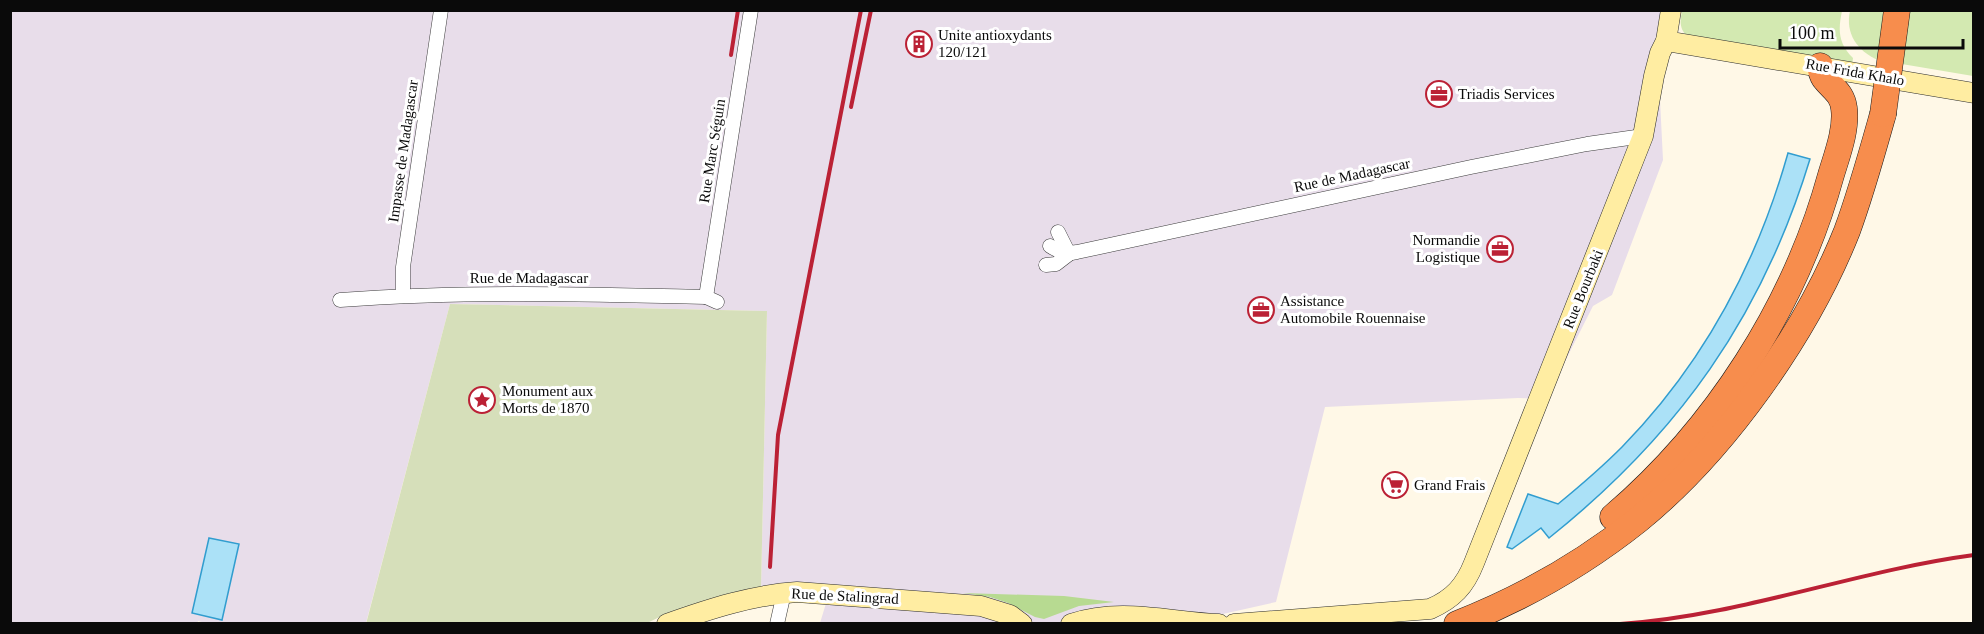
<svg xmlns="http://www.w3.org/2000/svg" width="1984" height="634" viewBox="0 0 1984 634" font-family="Georgia,serif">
	<rect width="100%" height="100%" fill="#fff8e7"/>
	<polygon fill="#e8ddea" points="10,11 1677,11 1660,100 1663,160 1612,295 1593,306 1546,399 1518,398 1325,407 1276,602 1178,624 820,623 831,587 761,589 767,311 450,304 366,623 209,624 198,621 197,624 11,623"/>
	<g fill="#d3e9b1">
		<path d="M 1682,11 L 1842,11 C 1838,30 1838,43 1853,58 L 1852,66 L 1688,37 C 1679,29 1680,21 1682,11 Z"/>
		<path d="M 1850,11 L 1973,11 L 1973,76 L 1878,60 C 1857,51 1845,33 1850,11 Z"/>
	</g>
	<polygon fill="#b7da91" points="963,593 1064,596 1114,602 1079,606 1044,619 1035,617 1008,603 990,597"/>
	<polygon fill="#d6dfba" points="450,304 767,311 761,589 666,614 647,623 366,624"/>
	<g fill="#abe1f7" stroke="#319dcf" stroke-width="1.5">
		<path d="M 1788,153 L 1810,159 C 1762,317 1678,435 1549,538 L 1541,528 L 1512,549 L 1507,547 L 1528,494 L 1558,504 C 1580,486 1602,467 1622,447 C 1703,364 1757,263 1788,153 Z"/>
		<polygon points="209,538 239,544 222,620 192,613"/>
	</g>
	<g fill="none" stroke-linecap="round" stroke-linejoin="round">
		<defs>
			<g id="street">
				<polyline points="1058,232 1069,254"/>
				<path d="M 1050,246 C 1059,252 1066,254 1077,252 L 1471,167 L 1587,144 L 1643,136"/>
				<polyline points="1046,265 1056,264 1069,254"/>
				<polyline points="403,296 403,267 441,10"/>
				<polyline points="706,297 751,10"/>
				<path d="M 340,300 C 462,291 584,294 706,297 L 717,302"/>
				<polyline points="777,624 784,593"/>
			</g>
			<g id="secondary">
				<polyline points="1666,41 1974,93"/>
				<path d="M 667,624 C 709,609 752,595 797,592 L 981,606 L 1010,615 L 1022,624"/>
				<path d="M 1071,624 C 1120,607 1169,622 1219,624"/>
				<path d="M 1234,624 L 1430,609 C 1453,599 1465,586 1474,563 L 1643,136 L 1654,76 L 1660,53 L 1666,41 L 1671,10"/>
			</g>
			<g id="highway">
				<path d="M 1613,517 C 1716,429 1795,306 1831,175 C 1837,155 1847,129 1844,108 C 1842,93 1833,89 1825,79 C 1822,76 1821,70 1820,66"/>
				<path d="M 1457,624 C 1521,599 1584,563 1638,520 C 1724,450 1806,334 1847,231 C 1861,193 1872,153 1883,114"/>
			</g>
		</defs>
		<use href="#street" stroke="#3d3d3d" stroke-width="15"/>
		<use href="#secondary" stroke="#2c2c2c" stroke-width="21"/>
		<use href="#highway" stroke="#1b1b1b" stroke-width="27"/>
		<use href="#street" stroke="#fff" stroke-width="14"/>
		<use href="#secondary" stroke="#ffeda2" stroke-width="20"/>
		<use href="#highway" stroke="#f78d4d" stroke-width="26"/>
		<g stroke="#bb2135" stroke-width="4">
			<polyline points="731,55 738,10"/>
			<polyline points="851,107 871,10"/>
			<polyline points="770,567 778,435 861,10"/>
			<path d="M 1620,624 C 1741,616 1854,571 1974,555"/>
		</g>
		<defs>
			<polyline id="highway-bridge" points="1883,114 1897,10"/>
		</defs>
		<use href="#highway-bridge" stroke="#1b1b1b" stroke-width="27" stroke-linecap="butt"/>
		<use href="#highway-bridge" stroke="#f78d4d" stroke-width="26"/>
	</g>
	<defs>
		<symbol id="building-ring" viewBox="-11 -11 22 22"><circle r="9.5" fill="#fff" stroke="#bb2135" stroke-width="1.5"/><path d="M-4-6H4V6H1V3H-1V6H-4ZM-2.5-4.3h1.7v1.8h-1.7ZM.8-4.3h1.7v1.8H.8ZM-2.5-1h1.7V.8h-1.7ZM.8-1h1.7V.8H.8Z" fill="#bb2135"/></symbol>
		<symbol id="office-ring" viewBox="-11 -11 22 22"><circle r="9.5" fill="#fff" stroke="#bb2135" stroke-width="1.5"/><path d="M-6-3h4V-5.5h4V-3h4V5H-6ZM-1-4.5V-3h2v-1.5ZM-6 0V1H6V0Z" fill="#bb2135"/></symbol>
		<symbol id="sight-ring" viewBox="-11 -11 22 22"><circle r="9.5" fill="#fff" stroke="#bb2135" stroke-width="1.5"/><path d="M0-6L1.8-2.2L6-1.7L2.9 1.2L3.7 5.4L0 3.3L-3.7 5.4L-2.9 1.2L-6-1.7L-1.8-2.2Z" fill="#bb2135"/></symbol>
		<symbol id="supermarket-ring" viewBox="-11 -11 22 22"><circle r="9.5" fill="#fff" stroke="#bb2135" stroke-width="1.5"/><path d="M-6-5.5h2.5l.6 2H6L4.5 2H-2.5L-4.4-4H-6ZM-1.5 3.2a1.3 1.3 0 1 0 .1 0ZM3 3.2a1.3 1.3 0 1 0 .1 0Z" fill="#bb2135"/></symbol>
	</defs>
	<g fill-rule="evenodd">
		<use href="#building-ring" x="904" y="29" width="30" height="30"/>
		<use href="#office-ring" x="1424" y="79" width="30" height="30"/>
		<use href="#office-ring" x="1485" y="234" width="30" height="30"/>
		<use href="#office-ring" x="1246" y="295" width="30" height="30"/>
		<use href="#sight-ring" x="467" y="385" width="30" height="30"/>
		<use href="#supermarket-ring" x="1380" y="470" width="30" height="30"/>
	</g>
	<g text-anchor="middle" stroke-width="6" stroke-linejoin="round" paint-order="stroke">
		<g font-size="15" fill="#0a0a0a" stroke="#fff" text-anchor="start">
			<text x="938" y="40">Unite antioxydants<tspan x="938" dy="17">120/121</tspan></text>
			<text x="1458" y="99">Triadis Services</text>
			<text x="1480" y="245" text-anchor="end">Normandie<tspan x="1480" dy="17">Logistique</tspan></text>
			<text x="1280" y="306">Assistance<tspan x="1280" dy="17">Automobile Rouennaise</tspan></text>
			<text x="502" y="396">Monument aux<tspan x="502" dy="17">Morts de 1870</tspan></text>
			<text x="1414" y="490">Grand Frais</text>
		</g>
		<g font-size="15" fill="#0a0a0a" stroke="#fff">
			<text transform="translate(1855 72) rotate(10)" y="5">Rue Frida Khalo</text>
			<text transform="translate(403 151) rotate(-82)" y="5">Impasse de Madagascar</text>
			<text transform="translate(712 151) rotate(-81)" y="5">Rue Marc Séguin</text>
			<text transform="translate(1352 175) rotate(-12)" y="5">Rue de Madagascar</text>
			<text x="529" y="283">Rue de Madagascar</text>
			<text transform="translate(1583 289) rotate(-68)" y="5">Rue Bourbaki</text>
			<text transform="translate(845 596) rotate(3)" y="5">Rue de Stalingrad</text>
		</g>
	</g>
	<rect width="1984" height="634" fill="none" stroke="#0a0a0a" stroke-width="24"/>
	<path d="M1780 39v9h183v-9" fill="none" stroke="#0a0a0a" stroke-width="3"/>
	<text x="1789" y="39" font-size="18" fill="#0a0a0a" stroke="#ffffff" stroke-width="4.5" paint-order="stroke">100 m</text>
</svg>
